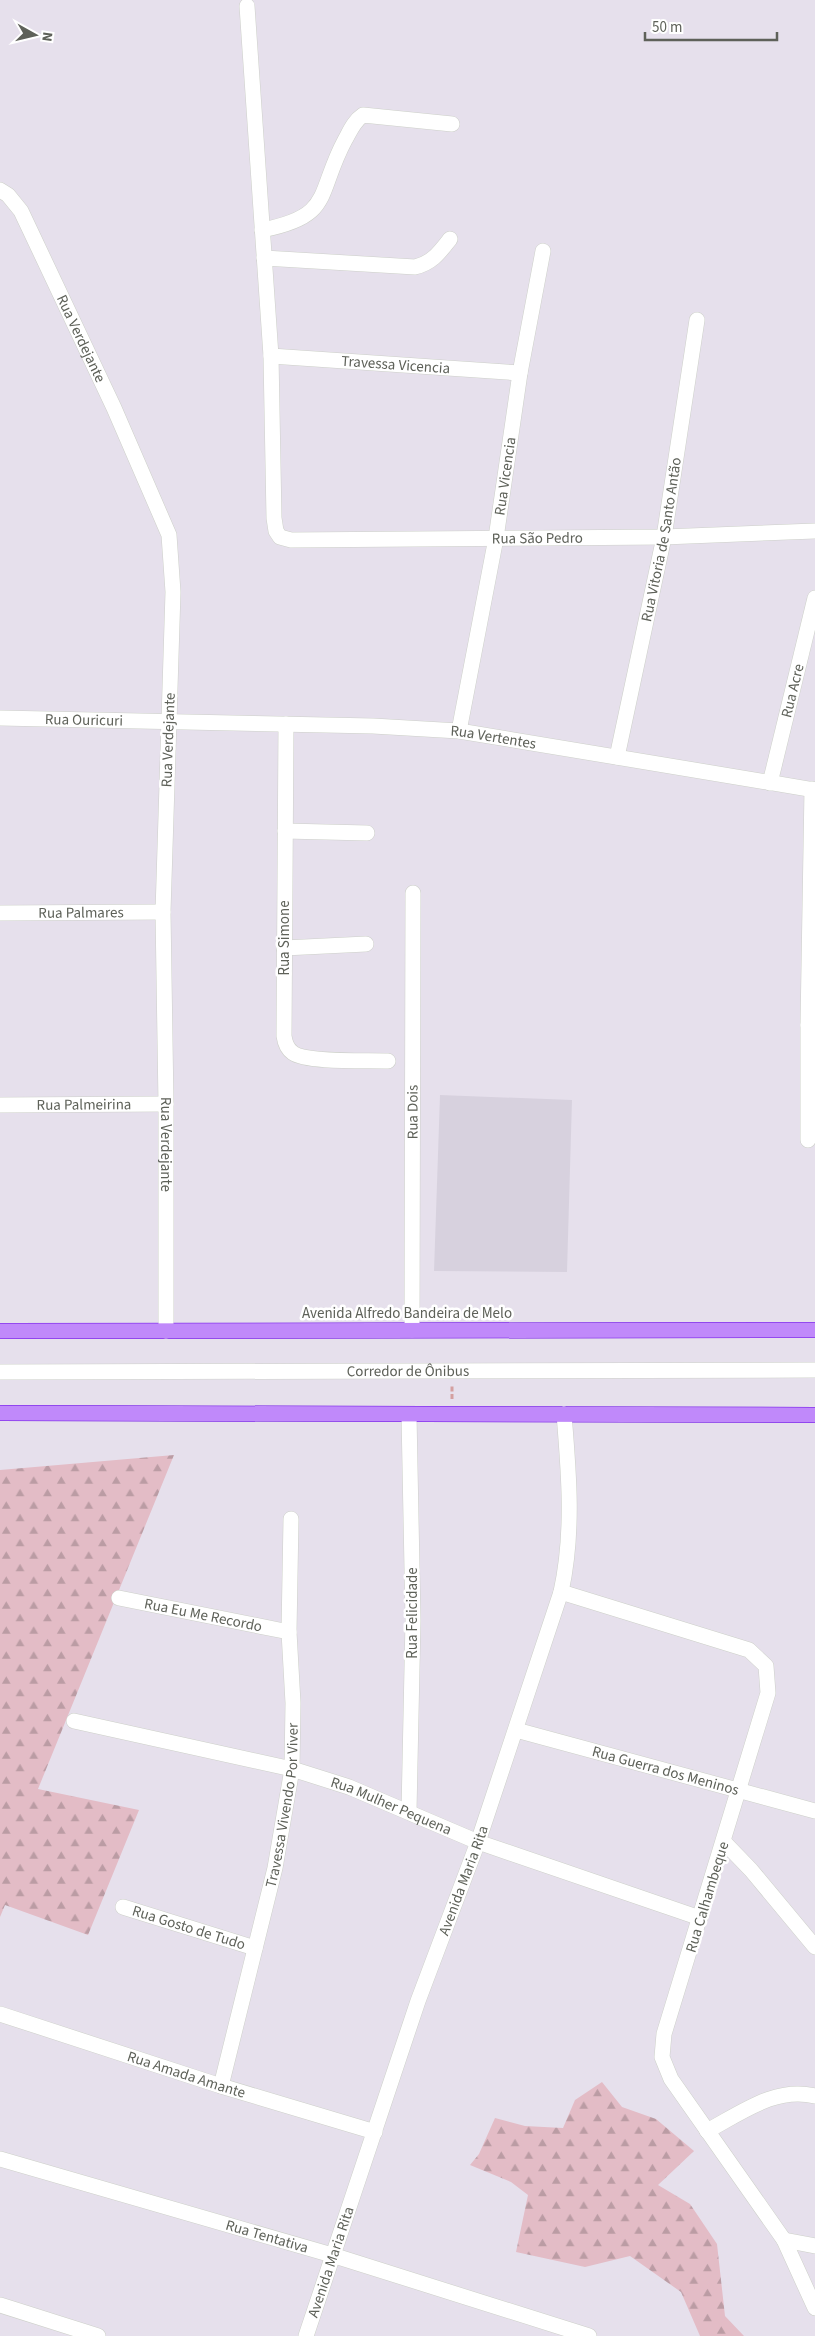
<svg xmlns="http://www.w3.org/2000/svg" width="815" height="2336" viewBox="0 0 815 2336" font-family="'Source Sans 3',sans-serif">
	<defs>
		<pattern id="forest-firs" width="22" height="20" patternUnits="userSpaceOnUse" patternTransform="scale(1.25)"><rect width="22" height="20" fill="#e3bcc6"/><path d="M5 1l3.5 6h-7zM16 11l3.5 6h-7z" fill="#bb9ca4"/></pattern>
	</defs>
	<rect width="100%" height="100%" fill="#e6e0ec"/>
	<polygon fill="#d7d1de" points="440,1095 572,1100 567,1272 434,1271"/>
	<g fill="url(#forest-firs)">
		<polygon points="174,1455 38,1789 139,1810 88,1935 5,1905 0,1917 0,1470"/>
		<polygon points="602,2082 622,2107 656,2119 694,2151 658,2185 690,2204 717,2244 725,2316 744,2336 700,2336 681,2292 630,2256 585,2267 516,2252 528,2195 511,2182 470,2165 479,2154 495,2118 525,2126 563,2128 575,2100"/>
	</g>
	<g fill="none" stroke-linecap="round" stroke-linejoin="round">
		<defs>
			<g id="minor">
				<path id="s1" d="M 247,6 L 271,356 L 274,518 L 276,531 L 280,537 L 291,540 L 664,537 L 815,531"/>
				<path id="s2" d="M 0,190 L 8,195 L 21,211 L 114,408 L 169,535 L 173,592 L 163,912 L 166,1104 L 166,1331"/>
				<path d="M 262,230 C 334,216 316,194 345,140 C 350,131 354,121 363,115 L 452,124"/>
				<path d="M 264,258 L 415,267 C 432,263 439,253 450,239"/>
				<path id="s3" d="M 271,356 L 520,373"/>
				<path id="s4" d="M 0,718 L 373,726 L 459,731 L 815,790"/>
				<path d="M 286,724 L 284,1036 C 285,1043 287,1049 293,1053 C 307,1063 369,1060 388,1061"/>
				<path id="s5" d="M 459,731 L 496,538 L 520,373 L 543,251"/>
				<path id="s6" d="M 617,757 L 664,537 L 697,320"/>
				<path id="s7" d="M 770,783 L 815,598"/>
				<polyline points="285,831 367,833"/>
				<path id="s8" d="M 0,913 L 163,912"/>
				<polyline points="284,948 366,944"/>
				<polyline points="808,1025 812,789"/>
				<path id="s9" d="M 0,1105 L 166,1104"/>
				<polyline points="808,1140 808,1025 815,1025"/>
				<path id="s10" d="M 412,1330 L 413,893"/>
				<path id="s11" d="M 0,1372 L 815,1370"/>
				<polyline points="561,1592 749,1650 766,1666 768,1693 664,2034 662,2057 671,2079 784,2240 815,2308"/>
				<path id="s12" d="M 119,1598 L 289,1632"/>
				<path id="s13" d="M 74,1721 L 292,1769 L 349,1787 L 478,1842 L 700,1918"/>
				<path id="s14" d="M 516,1730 L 815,1811"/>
				<polyline points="409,1811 413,1620 409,1415"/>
				<polyline points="724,1842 751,1870 815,1947"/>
				<path id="s15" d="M 123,1907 L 255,1948"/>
				<path id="s16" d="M 0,2014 L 221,2086 L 375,2132"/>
				<path id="s17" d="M 221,2086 L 275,1868 L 292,1769 L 293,1703 L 289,1632 L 291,1519"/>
				<path d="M 707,2131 C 741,2113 776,2086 815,2096"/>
				<path id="s18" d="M 0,2159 L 332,2255 L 589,2336"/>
				<polyline points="784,2240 815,2246"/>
				<polyline points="0,2305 98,2336"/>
				<path id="s19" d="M 306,2336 L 418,2001 L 478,1842 L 561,1592 C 574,1533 569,1474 564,1414"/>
			</g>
			<g id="highway">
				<polyline points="0,1331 815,1330"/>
				<polyline points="0,1413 815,1415"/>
			</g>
		</defs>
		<use href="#minor" stroke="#cdd0c9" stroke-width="16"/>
		<use href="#highway" stroke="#6606e5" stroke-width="16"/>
		<polyline stroke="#d4a0a0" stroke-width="3" stroke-dasharray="5 2.5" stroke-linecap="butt" points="452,1399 452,1385"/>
		<use href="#minor" stroke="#fff" stroke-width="15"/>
		<use href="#highway" stroke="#c089fa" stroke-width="15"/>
	</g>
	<g text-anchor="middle" stroke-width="5" stroke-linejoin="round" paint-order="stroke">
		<g font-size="15" fill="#5e6159" stroke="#fff">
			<text dy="5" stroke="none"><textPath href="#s2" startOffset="171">Rua Verdejante</textPath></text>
			<text dy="5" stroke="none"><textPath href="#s3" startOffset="125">Travessa Vicencia</textPath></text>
			<text dy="5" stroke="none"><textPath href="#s5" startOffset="259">Rua Vicencia</textPath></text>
			<text dy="5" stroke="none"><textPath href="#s1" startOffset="791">Rua São Pedro</textPath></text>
			<text dy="5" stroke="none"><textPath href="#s6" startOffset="222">Rua Vitoria de Santo Antão</textPath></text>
			<text dy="5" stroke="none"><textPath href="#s7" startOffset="95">Rua Acre</textPath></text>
			<text dy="5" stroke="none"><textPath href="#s4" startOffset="84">Rua Ouricuri</textPath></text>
			<text dy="5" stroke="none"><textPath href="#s4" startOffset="494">Rua Vertentes</textPath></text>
			<text transform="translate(168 740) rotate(-88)" y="5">Rua Verdejante</text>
			<text dy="5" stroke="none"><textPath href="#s8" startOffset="81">Rua Palmares</textPath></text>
			<text transform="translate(284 938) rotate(-90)" y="5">Rua Simone</text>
			<text dy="5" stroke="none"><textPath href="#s9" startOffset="84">Rua Palmeirina</textPath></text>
			<text dy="5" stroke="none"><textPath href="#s10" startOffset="218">Rua Dois</textPath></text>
			<text dy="5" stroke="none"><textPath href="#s2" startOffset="996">Rua Verdejante</textPath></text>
			<text x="407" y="1318">Avenida Alfredo Bandeira de Melo</text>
			<text dy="5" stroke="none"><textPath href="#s11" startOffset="408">Corredor de Ônibus</textPath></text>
			<text transform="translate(412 1613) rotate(-90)" y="5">Rua Felicidade</text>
			<text dy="5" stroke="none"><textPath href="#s12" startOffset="86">Rua Eu Me Recordo</textPath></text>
			<text dy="5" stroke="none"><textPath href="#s14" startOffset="155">Rua Guerra dos Meninos</textPath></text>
			<text dy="5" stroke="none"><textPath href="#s17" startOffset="288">Travessa Vivendo Por Viver</textPath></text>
			<text dy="5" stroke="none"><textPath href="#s13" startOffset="329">Rua Mulher Pequena</textPath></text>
			<text dy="5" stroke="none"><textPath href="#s19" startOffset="482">Avenida Maria Rita</textPath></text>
			<text transform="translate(707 1897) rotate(-73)" y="5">Rua Calhambeque</text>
			<text dy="5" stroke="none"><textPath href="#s15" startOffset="69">Rua Gosto de Tudo</textPath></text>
			<text dy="5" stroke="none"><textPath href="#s16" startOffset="196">Rua Amada Amante</textPath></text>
			<text dy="5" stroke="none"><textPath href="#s18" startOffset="278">Rua Tentativa</textPath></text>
			<text dy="5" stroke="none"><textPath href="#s19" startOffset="78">Avenida Maria Rita</textPath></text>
		</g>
	</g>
	<g transform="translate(35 35) rotate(98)" stroke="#ffffff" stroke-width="4" paint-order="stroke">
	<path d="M0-4L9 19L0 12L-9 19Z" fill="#5e6159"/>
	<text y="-8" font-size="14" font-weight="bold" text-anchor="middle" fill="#5e6159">N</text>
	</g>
	<path d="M645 32v8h132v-8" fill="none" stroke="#5e6159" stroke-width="2.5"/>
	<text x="652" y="32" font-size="15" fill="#5e6159" stroke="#ffffff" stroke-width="4" paint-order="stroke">50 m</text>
</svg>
